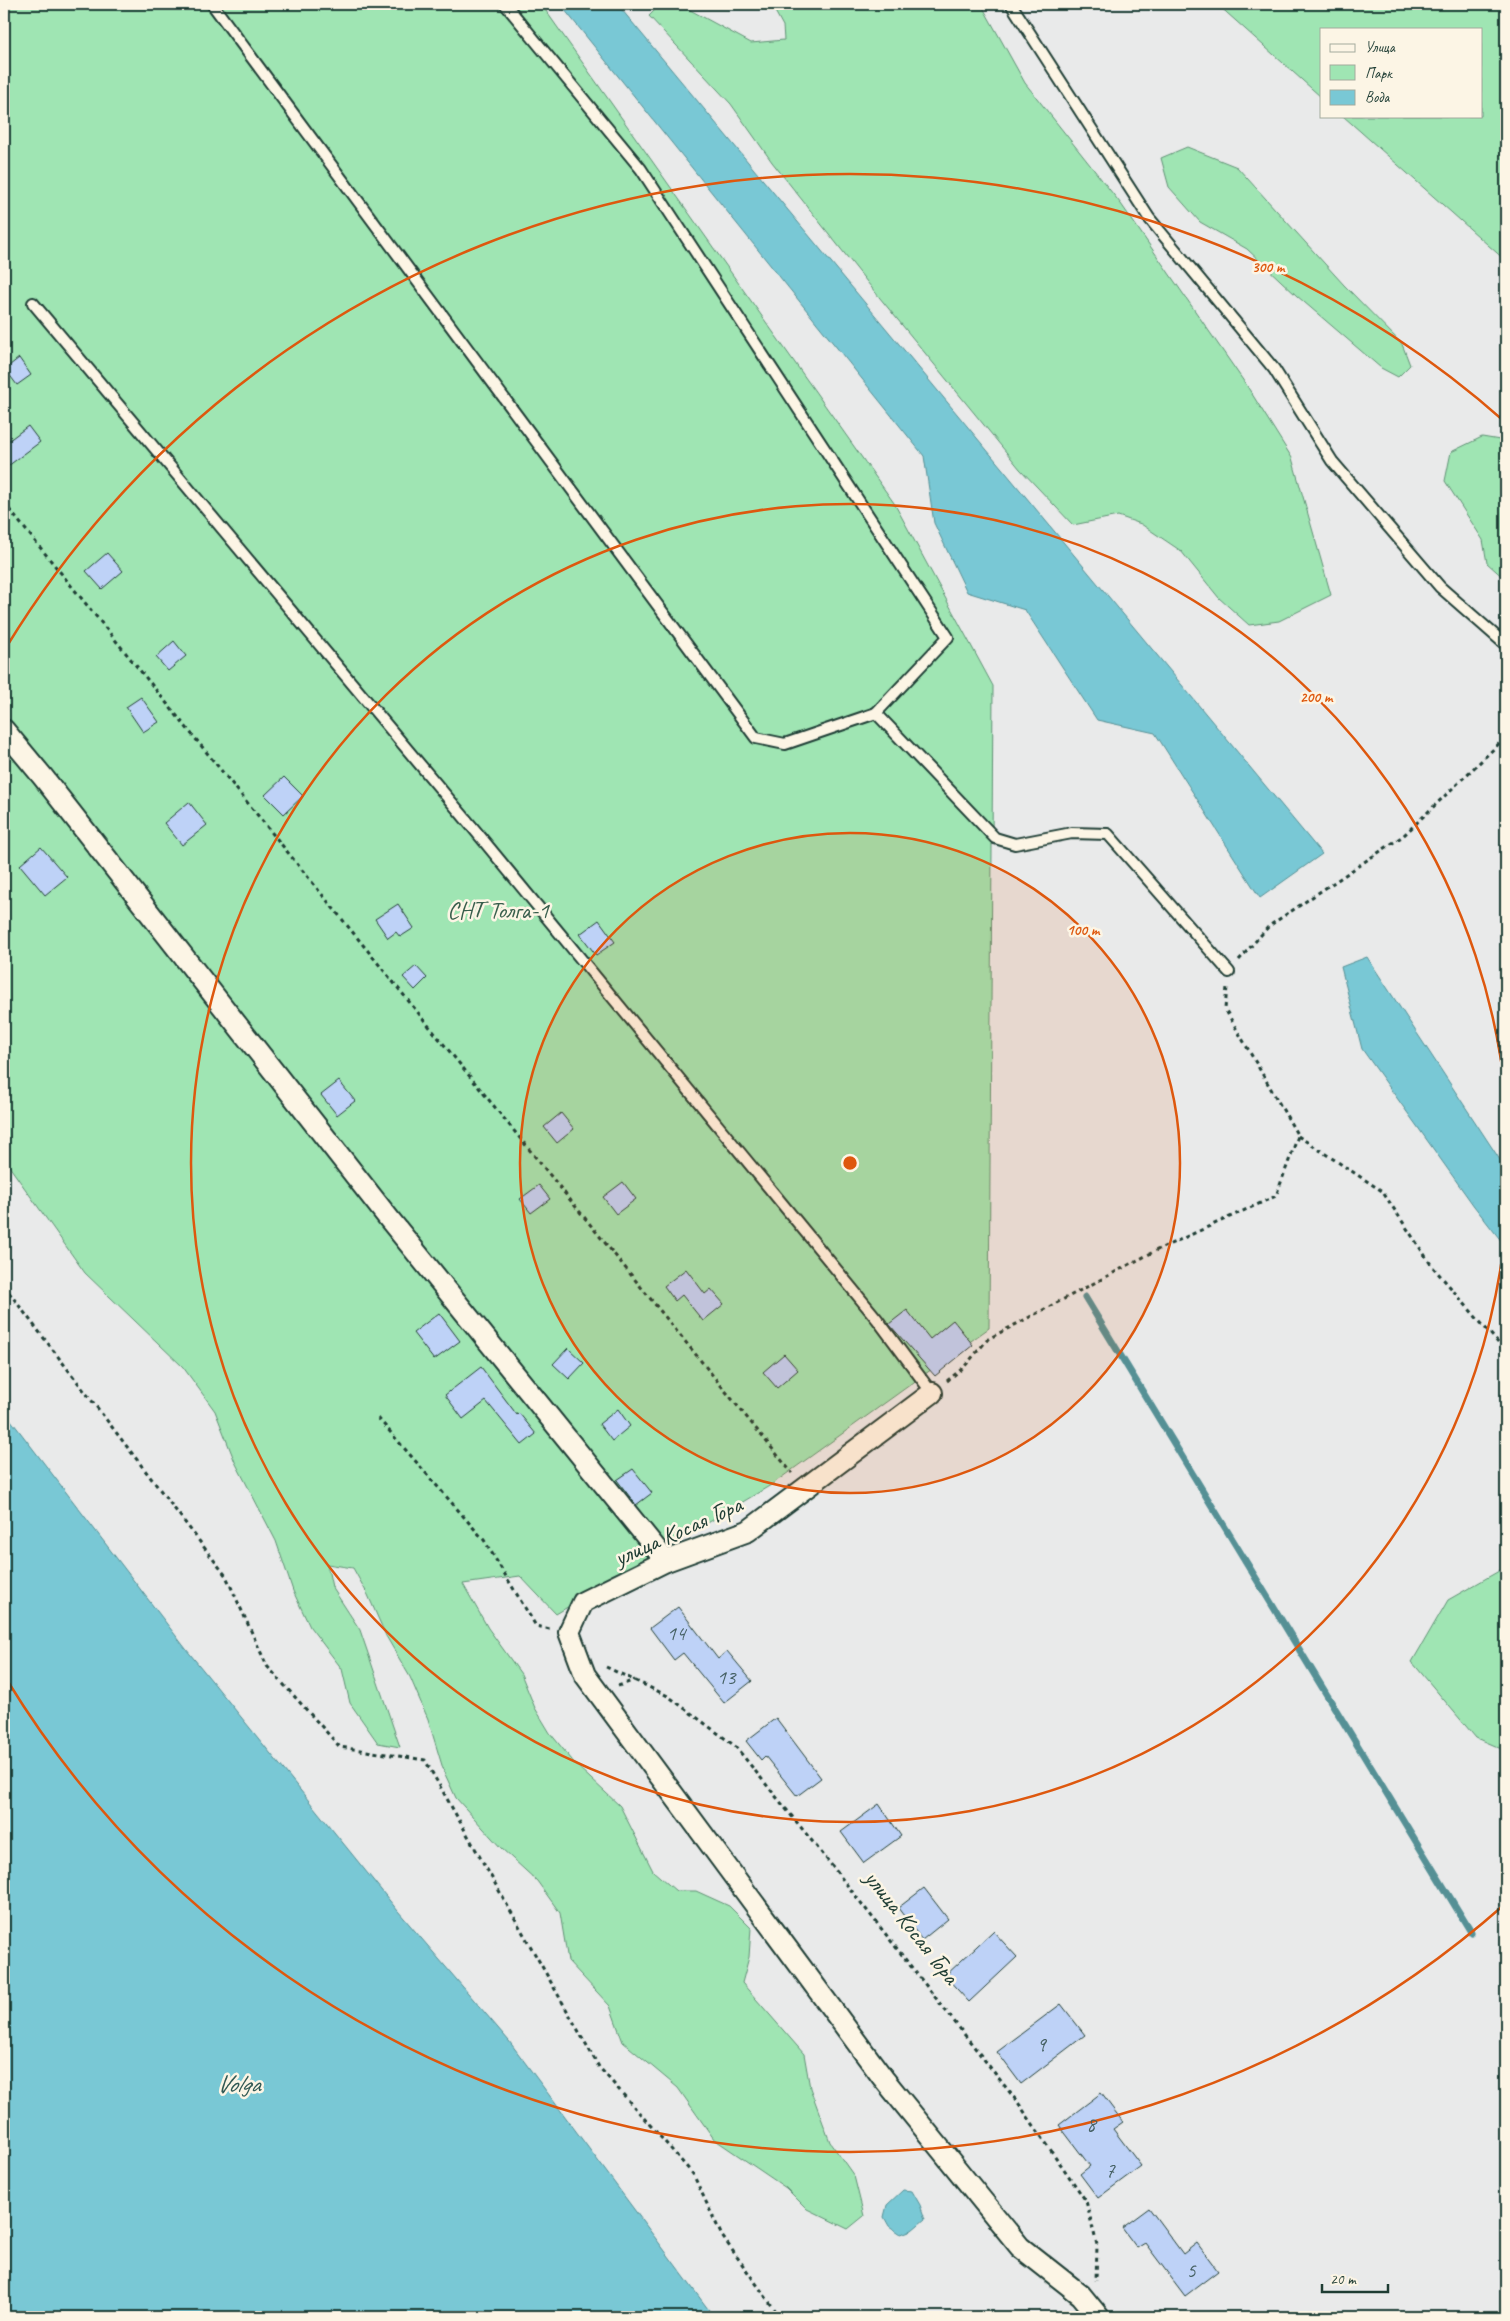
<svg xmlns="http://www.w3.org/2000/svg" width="1510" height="2321" viewBox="0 0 1510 2321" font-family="Caveat,sans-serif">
	<rect width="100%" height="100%" fill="#e9eaea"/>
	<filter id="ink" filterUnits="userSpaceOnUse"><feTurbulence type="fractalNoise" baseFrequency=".02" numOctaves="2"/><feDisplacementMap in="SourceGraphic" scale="10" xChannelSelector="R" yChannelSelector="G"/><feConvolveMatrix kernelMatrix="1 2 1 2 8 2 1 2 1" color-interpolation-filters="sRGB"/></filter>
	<g filter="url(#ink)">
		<g fill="#9fe5b3" stroke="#5f9174">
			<polygon points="4,4 541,4 894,503 993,686 989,1328 771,1485 556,1614 520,1576 463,1584 488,1628 521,1674 535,1708 550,1733 576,1765 620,1806 653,1871 676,1891 696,1891 729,1906 751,1928 749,1957 742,1983 804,2054 810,2088 830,2142 854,2176 864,2216 848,2229 807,2209 786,2188 714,2139 678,2088 623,2042 610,2006 568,1961 560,1913 537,1881 501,1848 456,1798 444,1772 428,1719 410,1677 386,1636 368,1595 353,1568 327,1564 332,1587 360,1630 400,1747 378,1743 350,1703 342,1669 310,1627 293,1591 276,1541 235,1462 215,1411 183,1367 85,1273 4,1159"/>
			<polygon points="661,4 679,4 751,43 784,40 783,26 771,4 981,4 1025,83 1121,204 1247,386 1292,458 1331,595 1279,621 1249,625 1219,598 1181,551 1141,524 1118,516 1073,525 1020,469 875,292 772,162 731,104 649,16"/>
			<polygon points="1217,4 1506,4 1506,261 1343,116 1481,116 1481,29 1321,29 1321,97"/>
			<polygon points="1187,147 1237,167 1344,285 1402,344 1410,365 1398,377 1381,368 1297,296 1247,249 1200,222 1169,187 1161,158"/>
			<polygon points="1482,437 1506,441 1506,580 1487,563 1483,540 1445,481 1451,452"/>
			<polygon points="1506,1567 1506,1751 1476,1738 1412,1662 1448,1600"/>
		</g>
		<g fill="#79c8d5" stroke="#559095">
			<polygon points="560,4 617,4 1322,854 1260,898 1155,733 1097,720 1025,610 967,592 934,523 924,456"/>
			<polygon points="1367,957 1506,1169 1506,1247 1474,1206 1362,1049 1341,967"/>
			<polygon points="4,1411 186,1649 398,1911 509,2041 714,2317 4,2317"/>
			<polygon points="903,2190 912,2191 920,2205 925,2219 912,2230 901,2234 889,2226 884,2217 887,2205"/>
		</g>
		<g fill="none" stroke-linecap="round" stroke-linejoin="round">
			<polyline stroke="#559095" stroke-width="7" points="1085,1297 1471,1932"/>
		</g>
		<g fill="#bed2f7" stroke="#1f3d34">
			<polygon points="19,358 31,375 17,385 5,369"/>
			<polygon points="28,426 40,442 4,469 4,444"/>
			<polygon points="107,553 123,571 102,589 86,571"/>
			<polygon points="174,641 186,656 168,671 156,657"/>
			<polygon points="141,697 159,722 143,732 126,707"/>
			<polygon points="284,777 303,796 284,814 265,795"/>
			<polygon points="189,802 207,825 182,845 164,823"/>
			<polygon points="41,847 67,877 45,895 20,865"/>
			<polygon points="398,904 414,928 400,937 396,932 388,938 375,919"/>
			<polygon points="599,920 615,942 596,955 580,934"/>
			<polygon points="416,966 427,978 415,990 403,977"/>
			<polygon points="339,1081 355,1101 337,1115 321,1095"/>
			<polygon points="561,1113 574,1129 557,1143 544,1127"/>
			<polygon points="623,1182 636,1199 616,1214 603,1197"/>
			<polygon points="539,1185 550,1199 531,1213 520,1199"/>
			<polygon points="686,1269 705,1294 711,1289 724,1304 703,1321 682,1295 675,1301 664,1286"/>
			<polygon points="907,1310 930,1339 953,1320 973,1345 935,1376 889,1324"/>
			<polygon points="439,1313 460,1341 434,1360 413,1333"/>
			<polygon points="568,1348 584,1363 569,1379 553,1364"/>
			<polygon points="784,1354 798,1370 777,1388 763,1372"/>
			<polygon points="481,1367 517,1415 519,1413 536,1434 522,1445 486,1401 463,1419 445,1395"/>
			<polygon points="618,1409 630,1426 612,1441 599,1424"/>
			<polygon points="633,1469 652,1493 636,1505 617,1480"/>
			<polygon points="678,1607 718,1659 727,1651 752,1681 724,1703 683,1653 674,1660 650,1628"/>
			<polygon points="776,1718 821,1778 797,1796 765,1756 761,1760 746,1741"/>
			<polygon points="879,1804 901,1836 864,1863 841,1832"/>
			<polygon points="924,1888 948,1919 922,1940 898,1908"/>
			<polygon points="993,1931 1017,1957 969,2002 945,1976"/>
			<polygon points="1061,2004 1085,2035 1021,2084 997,2052"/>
			<polygon points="1101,2093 1123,2122 1113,2129 1141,2166 1098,2198 1080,2174 1090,2166 1059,2125"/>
			<polygon points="1149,2208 1183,2254 1197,2243 1218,2271 1185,2296 1145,2243 1137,2248 1122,2228"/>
		</g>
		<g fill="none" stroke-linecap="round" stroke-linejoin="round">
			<defs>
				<g id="service">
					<polyline points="212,4 756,738 785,744 876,713"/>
					<polyline points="505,4 641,169 948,637 876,713 995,838 1015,844 1072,833 1108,834 1229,972"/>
					<polyline points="1011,4 1149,218 1274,369 1332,461 1440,587 1506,645"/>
					<polyline points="33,303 474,829 877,1319 932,1393"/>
				</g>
				<g id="minor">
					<polyline points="4,730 43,777 390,1220 666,1561"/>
					<polyline points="932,1393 748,1531 666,1561 583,1602 569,1632 585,1675 883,2078 1020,2247 1081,2295 1099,2317"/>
				</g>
			</defs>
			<use href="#service" stroke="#1f3d34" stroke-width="14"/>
			<use href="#minor" stroke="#1f3d34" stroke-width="24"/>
			<g stroke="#1f3d34" stroke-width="3" stroke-dasharray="4 4" stroke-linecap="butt">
				<polyline points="4,503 792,1473"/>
				<polyline points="1239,960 1269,926 1403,836 1506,737"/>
				<polyline points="1298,1136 1382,1191 1432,1266 1506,1352"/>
				<polyline points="4,1286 226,1576 267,1666 340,1747 425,1760 599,2067 693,2174 722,2236 780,2317"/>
				<polyline points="947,1381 964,1367 988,1339 1155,1251 1276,1196 1298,1136 1225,1009 1227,987"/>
				<polyline points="378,1418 484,1540 536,1626 550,1629"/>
				<polyline points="606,1667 668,1696 735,1746 829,1862 1019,2104 1086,2201 1097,2245 1096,2281"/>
				<polyline points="618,1686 635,1680"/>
			</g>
			<use href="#service" stroke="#fcf5e5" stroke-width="10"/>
			<use href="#minor" stroke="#fcf5e5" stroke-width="20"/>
		</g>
	</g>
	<circle cx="850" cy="1163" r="330" fill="#de580e" fill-opacity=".12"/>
	<g fill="none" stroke="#de580e" stroke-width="2.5">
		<circle cx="850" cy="1163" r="330"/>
		<path d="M1506 1226A659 659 0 1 1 1506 1100"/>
		<path d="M1505 1904A989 989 0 0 1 7 1680M7 646A989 989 0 0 1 1505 422"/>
	</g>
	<g text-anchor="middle" stroke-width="5" stroke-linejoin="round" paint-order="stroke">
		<g font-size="21" fill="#476265">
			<text x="676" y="1640">14</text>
			<text x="726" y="1684">13</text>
			<text x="1041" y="2051">9</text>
			<text x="1091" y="2131">8</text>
			<text x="1110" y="2177">7</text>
			<text x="1191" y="2277">5</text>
		</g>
		<g font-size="24" fill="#395f4d" stroke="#fcf5e5">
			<text x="498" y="918">СНТ Толга-1</text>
		</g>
		<g font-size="24" fill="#1f3d34" stroke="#fcf5e5">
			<text transform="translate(678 1531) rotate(-24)" y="8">улица Косая Гора</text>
			<text transform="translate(912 1927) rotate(52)" y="8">улица Косая Гора</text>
		</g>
		<g font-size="25" font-style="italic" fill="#315954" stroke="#fcf5e5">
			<text x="238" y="2092">Volga</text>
		</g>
	</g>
	<circle cx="850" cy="1163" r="8" fill="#de580e" stroke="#fcf5e5" stroke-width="2.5"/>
	<g font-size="15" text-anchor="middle" font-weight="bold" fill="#de580e" stroke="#fcf5e5" stroke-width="5" stroke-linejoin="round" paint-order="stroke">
		<text x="1268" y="272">300 m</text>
		<text x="1316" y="702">200 m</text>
		<text x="1083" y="935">100 m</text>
	</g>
	<rect width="1510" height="2321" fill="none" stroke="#fcf5e5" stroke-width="20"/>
	<rect x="10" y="10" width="1490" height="2301" fill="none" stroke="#1f3d34" stroke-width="2" filter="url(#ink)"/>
	<rect x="1320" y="28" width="162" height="90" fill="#fcf5e5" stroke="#a4ab9e"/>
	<rect x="1330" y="44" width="25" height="8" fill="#fcf5e5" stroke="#a4ab9e"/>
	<text x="1365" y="52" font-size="15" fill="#1f3d34">Улица</text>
	<rect x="1330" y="65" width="25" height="15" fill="#9fe5b3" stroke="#a4ab9e"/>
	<text x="1365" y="78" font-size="15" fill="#1f3d34">Парк</text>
	<rect x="1330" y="90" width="25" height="15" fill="#79c8d5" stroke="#a4ab9e"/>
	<text x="1365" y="102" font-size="15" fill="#1f3d34">Вода</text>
	<path d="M1322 2284v8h66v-8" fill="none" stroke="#1f3d34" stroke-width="2.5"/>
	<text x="1330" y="2284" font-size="15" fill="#1f3d34" stroke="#fcf5e5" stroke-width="4" paint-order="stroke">20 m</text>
</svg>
